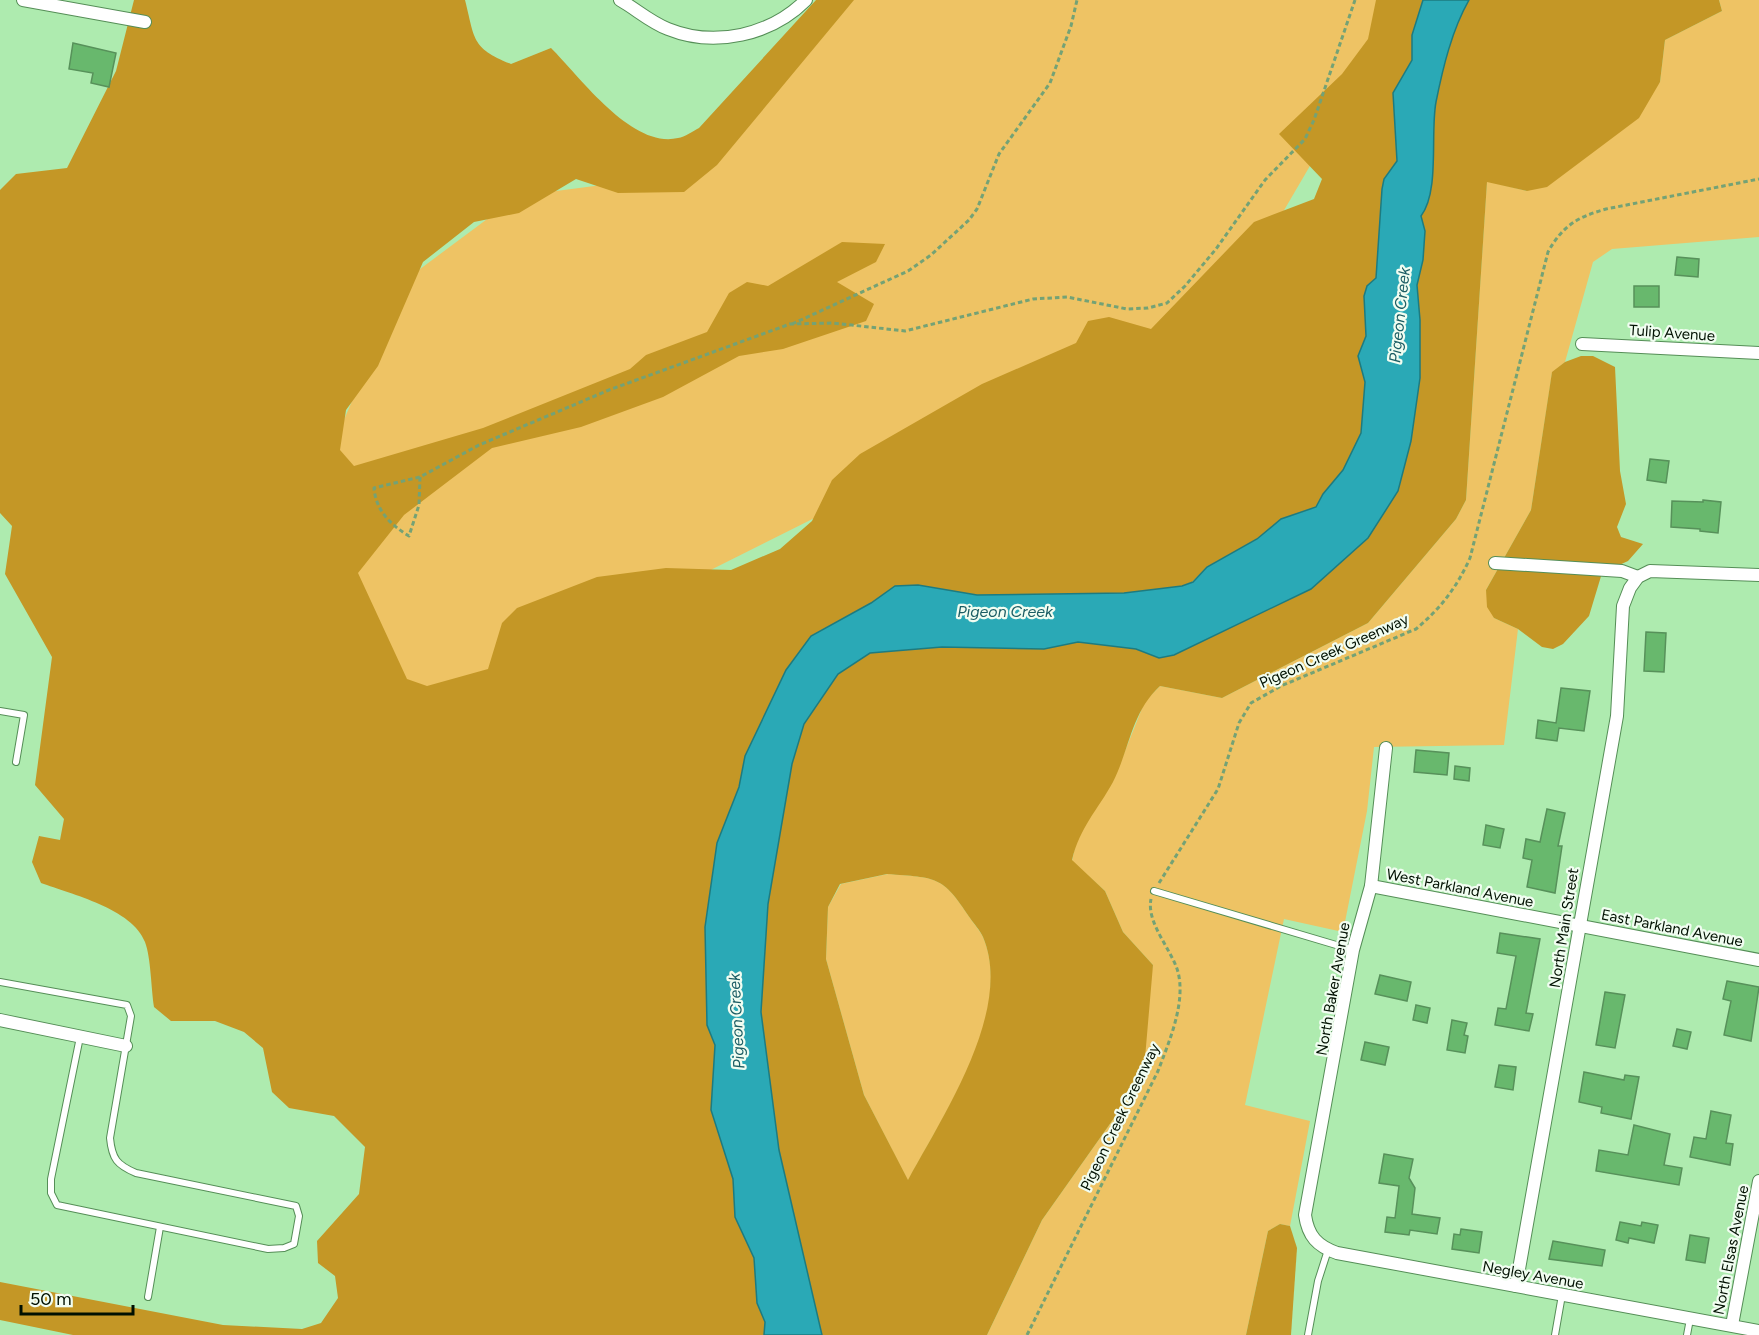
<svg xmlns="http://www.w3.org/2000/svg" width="1759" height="1335" viewBox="0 0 1759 1335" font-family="Figtree,sans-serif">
	<rect width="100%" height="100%" fill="#aeebaf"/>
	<g fill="#eec364">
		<polygon points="846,0 1407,0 1224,313 443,704 372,688 330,452 404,281 518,196 686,174"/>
		<polygon points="1719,0 1759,0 1759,237 1612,249 1593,262 1565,362 1552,373 1531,510 1486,590 1494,618 1518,629 1504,745 1374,747 1367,811 1343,932 1284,919 1245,1105 1310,1121 1290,1226 1280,1224 1268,1231 1246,1335 987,1335 1042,1220 1124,1104 1153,965 1123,932 1105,891 1072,861 1077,838 1113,781 1145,701 1160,686 1222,698 1368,623 1456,519 1466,500 1487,181 1527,191 1660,82 1665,40 1722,11"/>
		<path d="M 888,874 C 937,878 942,875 970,918 C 974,924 980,931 983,937 C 1015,1013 942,1116 908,1181 L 864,1095 L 826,959 L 828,907 L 841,884 Z"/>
	</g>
	<g fill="#c49726" fill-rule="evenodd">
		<path d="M 134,0 L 465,0 C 475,39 471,48 511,64 L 551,48 C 581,78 632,149 678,138 C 685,137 693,131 699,128 L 816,0 L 854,0 L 717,165 L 684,192 L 618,193 L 576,179 L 519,213 L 474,222 L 423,262 L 378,366 L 346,410 L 340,450 L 354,466 L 483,428 L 630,369 L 646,355 L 707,332 L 729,293 L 747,282 L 768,286 L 842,242 L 885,244 L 876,262 L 837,282 L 874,304 L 866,321 L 783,349 L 739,356 L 663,397 L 581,427 L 492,448 L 404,515 L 358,573 L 407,679 L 427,686 L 488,669 L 502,623 L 517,608 L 597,577 L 666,568 L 731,570 L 780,549 L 812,521 L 832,480 L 860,454 L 982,384 L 1076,343 L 1088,321 L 1109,317 L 1151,329 L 1254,222 L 1314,199 L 1322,179 L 1279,134 L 1342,74 L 1368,39 L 1376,0 L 1423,0 L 1412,35 L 1412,60 L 1393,93 L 1397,161 L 1384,179 L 1382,189 L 1376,278 L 1367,286 L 1364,296 L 1366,336 L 1359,356 L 1365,382 L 1361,433 L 1343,470 L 1323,494 L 1316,507 L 1281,519 L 1257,539 L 1207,567 L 1192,582 L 1182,586 L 1124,593 L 977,595 L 918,585 L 895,586 L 871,603 L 811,636 L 745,756 L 739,787 L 717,843 L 705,927 L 707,1025 L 715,1045 L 711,1110 L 733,1179 L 735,1217 L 754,1258 L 757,1303 L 765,1322 L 764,1335 L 73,1335 L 0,1320 L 0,1282 L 223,1325 L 302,1329 L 321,1323 L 338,1298 L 335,1276 L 318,1263 L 317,1241 L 359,1194 L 365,1147 L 334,1116 L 289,1108 L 272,1092 L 263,1048 L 244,1032 L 215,1021 L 171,1021 L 154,1007 C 151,988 151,958 145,942 C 133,909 71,894 41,883 L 32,862 L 39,836 L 60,840 L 64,819 L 35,785 L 52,657 L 5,574 L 12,526 L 0,513 L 0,190 L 16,174 L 67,168 L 116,71 Z"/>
		<path d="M 1469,0 L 1719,0 L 1722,11 L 1665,40 L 1660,82 L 1639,118 L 1547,187 L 1527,191 L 1487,182 L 1466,500 L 1456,519 L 1368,623 L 1222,698 L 1160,686 C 1131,713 1130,748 1113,782 C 1097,811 1080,827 1072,860 L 1105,891 L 1123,932 L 1153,965 L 1145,1058 L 1124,1104 L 1042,1220 L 987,1335 L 822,1335 L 779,1150 L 761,1012 L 768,904 L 792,764 L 804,724 L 838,674 L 869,653 L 942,647 L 1044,649 L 1078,642 L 1136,649 L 1159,658 L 1174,655 L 1311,589 L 1368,538 L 1411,441 L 1420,378 L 1420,320 L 1417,285 L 1423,260 L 1425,231 L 1421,216 C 1440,192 1430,133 1436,102 C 1443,67 1452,30 1469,0 ZM 887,874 C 937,878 942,875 970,918 C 974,924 980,930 983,937 C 1014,1010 942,1117 908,1180 L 864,1095 L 826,959 L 828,907 L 840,884 Z"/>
		<polygon points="1581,356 1593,356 1615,367 1620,471 1626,504 1617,527 1621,537 1643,544 1628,561 1602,573 1589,616 1563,644 1553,649 1542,647 1518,629 1494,618 1487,607 1486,590 1531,510 1552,372 1565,362"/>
		<polygon points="1280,1224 1290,1226 1297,1248 1291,1335 1246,1335 1268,1231"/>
	</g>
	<path fill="#2aa9b6" stroke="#1d7b80" stroke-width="1.5" d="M 1423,0 L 1469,0 C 1452,30 1443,67 1436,102 C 1430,133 1440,191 1421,216 L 1425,231 L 1423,260 L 1417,285 L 1420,320 L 1420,378 L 1411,441 L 1398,491 L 1368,538 L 1311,589 L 1174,655 L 1159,658 L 1136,649 L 1078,642 L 1044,649 L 942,647 L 870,653 L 838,674 L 804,724 L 792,764 L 768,904 L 761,1012 L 779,1150 L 822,1335 L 764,1335 L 765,1322 L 757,1303 L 754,1258 L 735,1217 L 733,1179 L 711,1110 L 715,1045 L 707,1025 L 705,927 L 717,843 L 739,787 L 745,756 L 786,670 L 811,636 L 871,603 L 895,586 L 918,585 L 977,595 L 1124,593 L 1182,586 L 1193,582 L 1207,567 L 1257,539 L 1281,519 L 1316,507 L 1323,494 L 1343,470 L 1361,433 L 1365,382 L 1358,356 L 1366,336 L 1364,296 L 1367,286 L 1376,278 L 1382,189 L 1384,179 L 1397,161 L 1393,93 L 1412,60 L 1412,35 Z"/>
	<g fill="#68b86d" stroke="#57915a" stroke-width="1.5">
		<polygon points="73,43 116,53 109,87 91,83 93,73 69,69"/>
		<polygon points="1677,257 1699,259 1698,277 1675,275"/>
		<rect x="1634" y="286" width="25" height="21"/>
		<polygon points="1650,459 1669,461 1666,483 1647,480"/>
		<polygon points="1703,500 1721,502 1718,533 1700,531 1700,529 1671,527 1672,501 1703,502"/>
		<polygon points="1646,632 1666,633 1664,672 1644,671"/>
		<polygon points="1561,688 1590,691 1584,731 1559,728 1557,741 1536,738 1538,720 1556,723"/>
		<polygon points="1416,750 1449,753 1447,775 1414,772"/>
		<polygon points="1455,766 1470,768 1469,781 1454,779"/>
		<polygon points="1547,809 1565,813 1558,846 1562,846 1555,893 1527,887 1532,860 1523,858 1526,839 1540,842"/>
		<polygon points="1486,825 1504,829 1500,848 1483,845"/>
		<polygon points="1500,933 1540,939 1526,1013 1533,1014 1529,1031 1495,1025 1498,1008 1506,1009 1516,956 1497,953"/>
		<polygon points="1380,975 1411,982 1407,1001 1375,994"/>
		<polygon points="1727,981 1759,987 1751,1041 1724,1035 1731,1001 1723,999"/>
		<polygon points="1605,992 1625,995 1615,1048 1596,1045"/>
		<polygon points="1416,1005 1430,1008 1427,1023 1413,1020"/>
		<polygon points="1452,1020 1467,1023 1464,1035 1468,1036 1465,1053 1447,1050"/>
		<polygon points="1677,1029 1691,1032 1687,1049 1673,1046"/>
		<polygon points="1365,1042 1389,1047 1385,1065 1361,1060"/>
		<polygon points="1499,1065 1516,1067 1513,1090 1495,1087"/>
		<polygon points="1584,1072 1624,1080 1625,1075 1639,1077 1631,1119 1601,1113 1602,1107 1579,1102"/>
		<polygon points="1711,1111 1731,1115 1726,1143 1733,1144 1730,1165 1690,1157 1694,1137 1706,1139"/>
		<polygon points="1634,1125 1670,1134 1664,1165 1682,1168 1679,1185 1596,1171 1599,1150 1628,1155"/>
		<polygon points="1384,1154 1413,1159 1409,1178 1415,1188 1412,1214 1440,1218 1437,1234 1410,1230 1409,1235 1385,1232 1387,1217 1395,1218 1399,1186 1379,1183"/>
		<polygon points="1620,1222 1641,1226 1642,1222 1658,1225 1654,1243 1629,1238 1628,1243 1616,1240"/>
		<polygon points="1461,1229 1482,1232 1479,1253 1452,1249 1454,1234 1460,1235"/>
		<polygon points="1690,1235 1709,1238 1705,1263 1686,1260"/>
		<polygon points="1553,1241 1605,1250 1602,1266 1549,1259"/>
	</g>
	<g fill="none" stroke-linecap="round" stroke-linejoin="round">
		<defs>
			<g id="lane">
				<polyline points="0,711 24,715 16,762"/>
				<polyline points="1154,891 1353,950"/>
				<path d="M 0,982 L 127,1005 L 131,1016 L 110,1138 C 112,1159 117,1165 136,1173 L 296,1206 L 299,1216 L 294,1244 L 284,1248 L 268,1249 L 57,1205 L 51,1193 L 51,1179 L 80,1037"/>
				<polyline points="148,1297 160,1227"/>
				<polyline points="1308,1335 1318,1281 1328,1250"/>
				<polyline points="1555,1335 1562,1295"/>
				<polyline points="1687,1335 1690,1319"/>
			</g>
			<g id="street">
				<polyline points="23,0 145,22"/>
				<path d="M 620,0 C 636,9 650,22 668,29 C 715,48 771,35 806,0"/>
				<polyline points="1582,344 1759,353"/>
				<polyline points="1495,563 1622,571 1638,577"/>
				<path d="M 1386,748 L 1371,886 L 1353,950 L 1305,1215 C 1308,1236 1317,1246 1337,1253 L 1759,1331"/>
				<polyline points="1371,886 1759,960"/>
				<polyline points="0,1020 126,1046"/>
				<polyline points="1516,1286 1617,716 1623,606 1630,588 1638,577 1650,571 1759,575"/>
				<polyline points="1732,1325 1759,1181"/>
			</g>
		</defs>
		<use href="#lane" stroke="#558e57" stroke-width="8"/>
		<use href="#street" stroke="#558e57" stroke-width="14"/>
		<g stroke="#74a275" stroke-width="3" stroke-dasharray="4.5 3" stroke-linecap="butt">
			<polyline points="792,324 908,271 931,255 969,220 977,209 999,154 1050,83 1071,26 1077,0"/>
			<path d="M 420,477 L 419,505 L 409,536 C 391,525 376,511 374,488 L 420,477 L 479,445 L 609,390 L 790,324 L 833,323 L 905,331 L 1033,299 L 1067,297 L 1127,309 L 1148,308 L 1167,303 L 1185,286 L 1216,249 L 1265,180 L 1305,139 L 1314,120 L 1355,0"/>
			<path d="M 1159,883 L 1218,789 L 1239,723 L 1251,703 L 1281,686 L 1416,629 C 1441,608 1457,587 1470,558 L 1548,252 C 1563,225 1578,217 1606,209 L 1759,179"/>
			<path d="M 1027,1335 L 1158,1071 C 1169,1042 1186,1003 1178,972 C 1172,950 1146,923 1151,899"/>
		</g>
		<use href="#lane" stroke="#fff" stroke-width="6"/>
		<use href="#street" stroke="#fff" stroke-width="12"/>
	</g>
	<g text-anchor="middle" stroke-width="4.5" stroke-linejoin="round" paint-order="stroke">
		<g font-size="15" fill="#001001" stroke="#f1fdf1">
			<text transform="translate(1672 333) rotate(4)" y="5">Tulip Avenue</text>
			<text transform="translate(1334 651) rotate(-24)" y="5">Pigeon Creek Greenway</text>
			<text transform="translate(1460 888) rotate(11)" y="5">West Parkland Avenue</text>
			<text transform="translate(1564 928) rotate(-81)" y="5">North Main Street</text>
			<text transform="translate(1672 928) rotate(11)" y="5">East Parkland Avenue</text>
			<text transform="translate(1333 989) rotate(-80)" y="5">North Baker Avenue</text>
			<text transform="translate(1120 1117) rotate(-64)" y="5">Pigeon Creek Greenway</text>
			<text transform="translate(1731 1250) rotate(-79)" y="5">North Elsas Avenue</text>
			<text transform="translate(1533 1275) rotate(10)" y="5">Negley Avenue</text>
		</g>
		<g font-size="16" font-style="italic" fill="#1b5d64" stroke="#f1fdf1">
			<text transform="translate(1399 315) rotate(-84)" y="6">Pigeon Creek</text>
			<text x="1005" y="617">Pigeon Creek</text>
			<text transform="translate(736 1021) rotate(-93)" y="6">Pigeon Creek</text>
		</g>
	</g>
	<path d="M21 1305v9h112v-9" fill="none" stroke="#001001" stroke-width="3"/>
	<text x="30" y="1305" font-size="18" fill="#001001" stroke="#f1fdf1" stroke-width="4.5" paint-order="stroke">50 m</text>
</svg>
